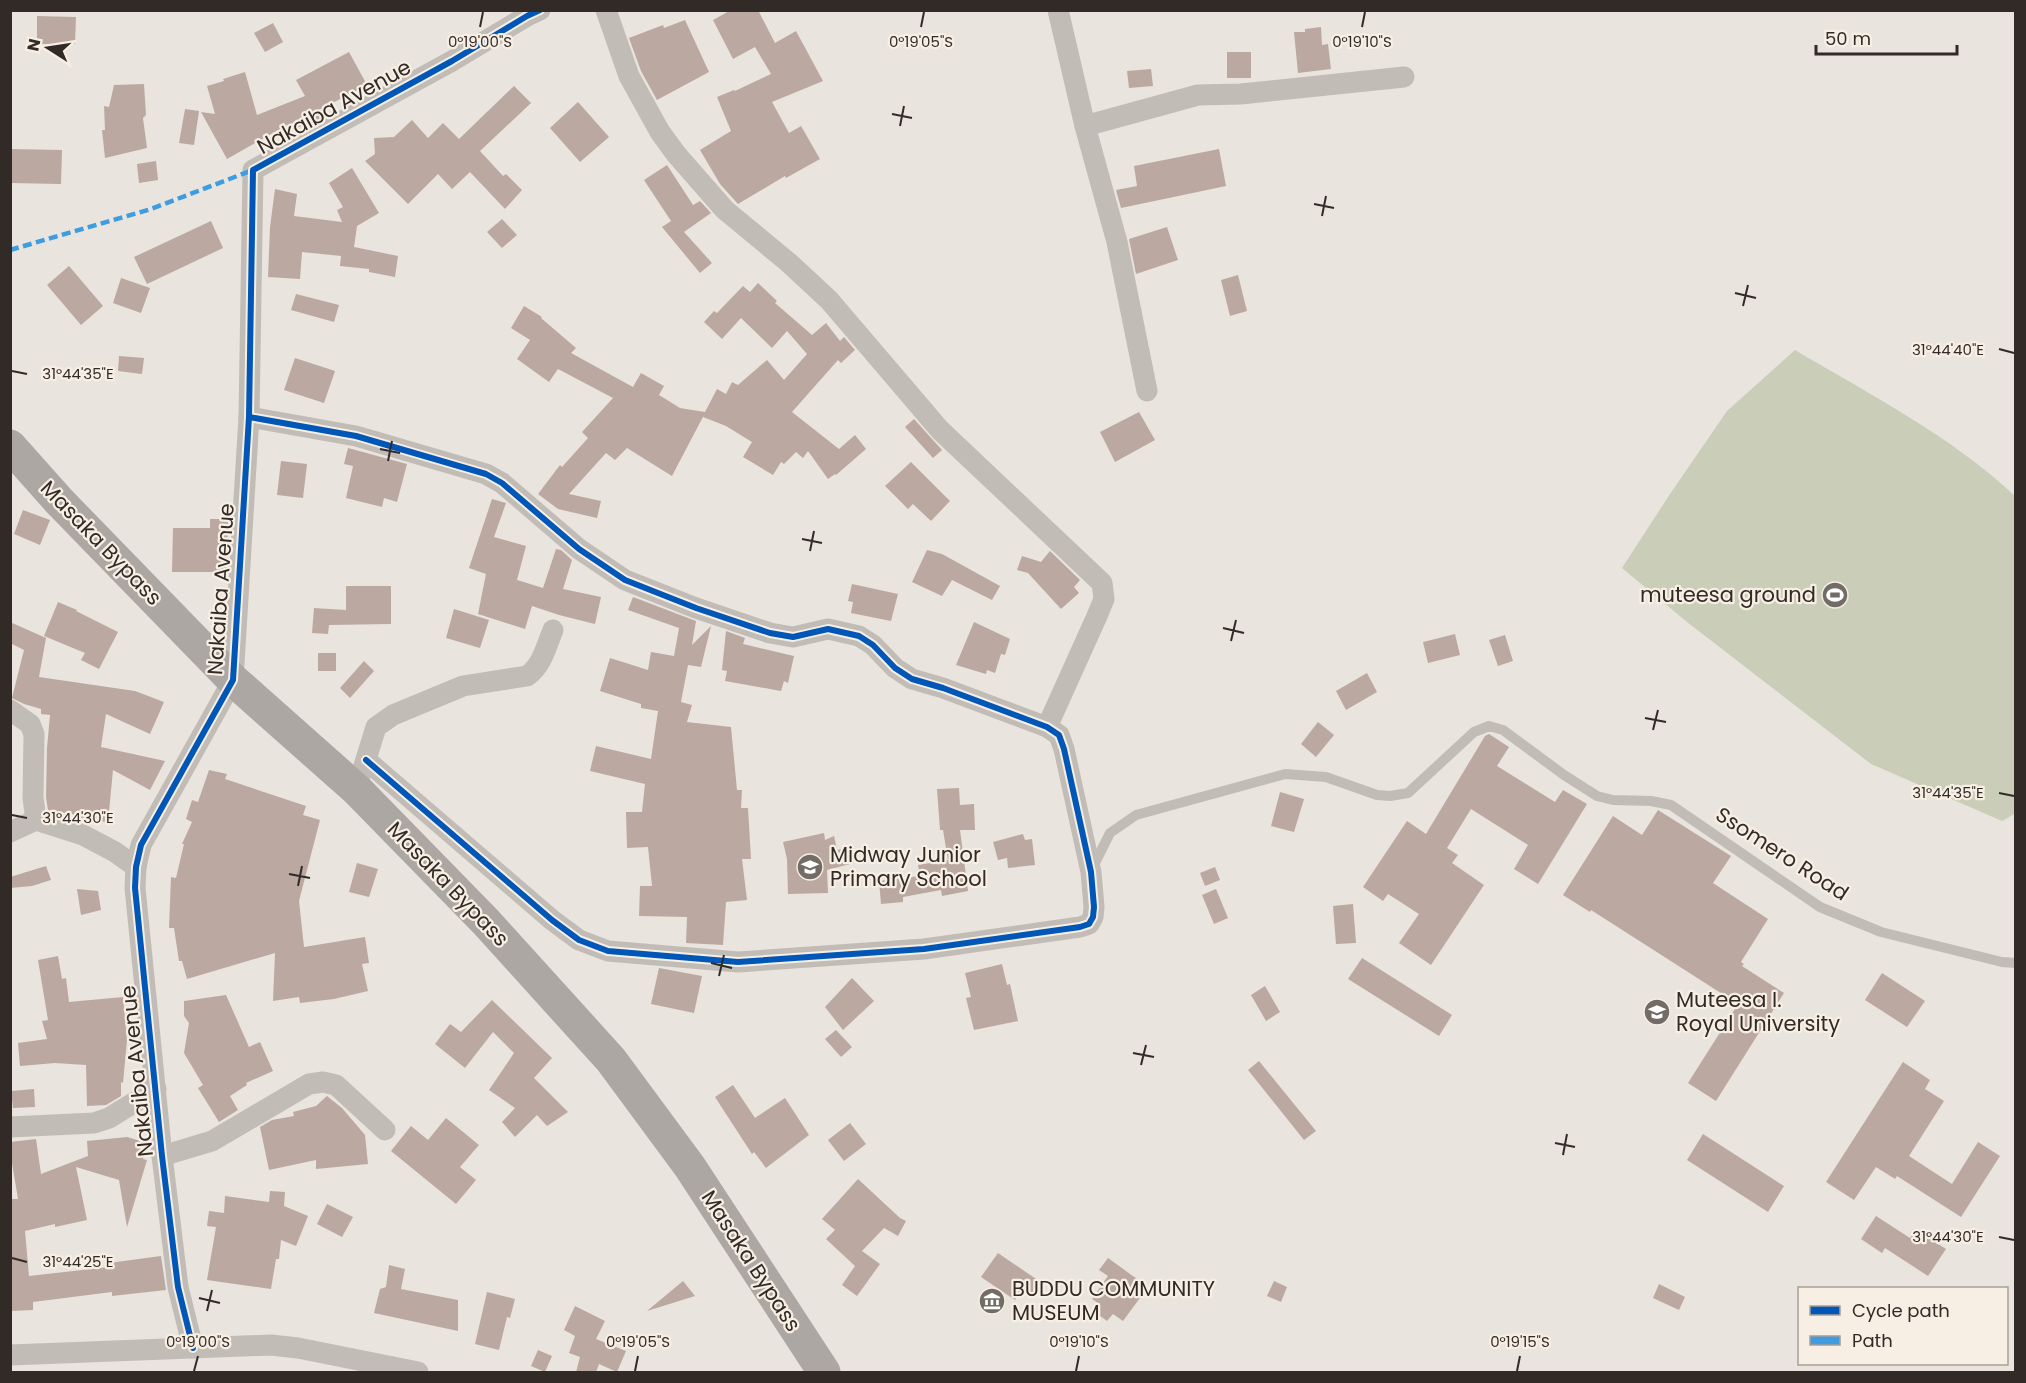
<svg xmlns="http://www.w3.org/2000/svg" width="2026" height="1383" viewBox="0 0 2026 1383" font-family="Poppins,sans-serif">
	<rect width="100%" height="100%" fill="#e9e4de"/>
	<path fill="#caceb9" d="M 1795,350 C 1871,395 1951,436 2015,496 L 2016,813 L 2002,821 L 1871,764 L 1687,622 L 1622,568 L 1670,494 L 1727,411 Z"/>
	<g fill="#bba9a1">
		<polygon points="731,10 758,10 775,43 796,31 823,81 772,102 789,133 801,126 820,159 786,178 785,176 738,204 720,184 700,150 731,131 717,97 734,90 735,91 771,74 755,47 733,59 713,20"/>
		<polygon points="37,16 76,17 75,44 37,44"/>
		<polygon points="685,20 709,72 657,100 641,71 629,38 663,25 664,28"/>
		<polygon points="273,23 283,42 265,52 254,33"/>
		<polygon points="1321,27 1322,45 1328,44 1331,69 1298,73 1294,32 1305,32 1305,29"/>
		<polygon points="349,52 367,85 317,111 322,118 289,131 287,125 227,159 201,112 215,114 207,86 224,81 223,79 245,72 257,115 305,96 296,80"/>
		<rect x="1227" y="52" width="24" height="26"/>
		<polygon points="1151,69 1153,86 1129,88 1127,71"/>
		<polygon points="144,84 146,115 143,118 147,148 105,158 102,130 105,130 104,106 109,107 114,85"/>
		<polygon points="514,86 531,103 480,151 503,176 506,174 522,190 505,209 470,172 452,189 438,174 408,204 365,161 375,154 374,138 394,137 412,120 428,138 443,123 459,139"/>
		<polygon points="578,102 609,137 580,162 550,128"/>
		<polygon points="185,109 199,111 194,145 179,143"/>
		<polygon points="10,149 62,150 61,184 10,183"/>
		<polygon points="1219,149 1226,186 1121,208 1116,190 1137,186 1134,166"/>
		<polygon points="156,161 158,180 139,183 137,164"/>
		<polygon points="667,165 693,205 700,201 711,213 684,232 712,263 700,273 662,227 671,221 644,180"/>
		<polygon points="352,168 379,213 357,226 354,247 398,256 395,277 369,272 369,269 340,266 341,256 302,252 300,279 268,277 270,227 275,189 297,194 294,216 342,222 337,210 343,207 329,183"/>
		<polygon points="502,219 517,235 502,248 487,232"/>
		<polygon points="211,221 223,248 147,284 134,257"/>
		<polygon points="1167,227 1178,260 1136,274 1129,239"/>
		<polygon points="69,266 103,306 81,325 47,285"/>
		<polygon points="1238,275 1247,311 1230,316 1221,280"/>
		<polygon points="121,278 150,288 141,313 113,303"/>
		<polygon points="758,283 777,301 775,303 812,335 826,323 840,341 844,337 855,350 841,363 838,360 792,412 839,449 855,435 866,449 836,475 835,474 828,479 808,451 803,458 796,452 784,464 781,462 773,475 743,457 752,442 726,426 703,417 705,413 672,476 627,448 615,460 606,453 569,494 601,501 597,518 558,509 538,494 560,465 562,467 588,438 582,432 613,398 558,369 549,382 517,359 530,340 511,328 524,306 542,317 541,318 576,348 571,353 633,387 641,373 664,386 659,395 680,408 705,412 717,389 726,394 732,382 738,385 767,360 784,380 807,354 787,331 772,348 741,318 722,339 704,322 714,311 717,313 743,286 750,292"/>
		<polygon points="296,294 339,305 334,322 291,310"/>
		<polygon points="119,356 144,358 142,374 118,371"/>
		<polygon points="295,358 335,371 324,403 284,390"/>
		<polygon points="1139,412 1155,440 1115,462 1100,432"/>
		<polygon points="914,419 942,450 933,458 905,427"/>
		<polygon points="348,448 407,464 397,502 384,498 382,507 346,498 353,466 344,464"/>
		<polygon points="281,461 307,464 303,498 277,495"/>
		<polygon points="911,462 950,501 931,521 913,504 908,509 885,486"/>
		<polygon points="492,499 506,503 494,537 526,546 517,580 543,588 556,549 561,550 572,560 563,589 601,597 595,624 559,615 532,606 525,629 478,614 486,574 469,568"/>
		<polygon points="23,510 50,520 40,545 14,534"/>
		<polygon points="210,519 228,519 227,572 172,572 173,528 210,528"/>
		<polygon points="927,550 942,554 1000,586 992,600 952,580 942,596 912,582"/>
		<polygon points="1050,551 1080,580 1074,587 1079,593 1061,609 1028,573 1017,570 1022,556 1041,562"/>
		<polygon points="852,584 898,594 891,621 851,613 853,602 848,601"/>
		<polygon points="346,586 391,586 391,624 329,625 328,634 312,633 314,608 346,610"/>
		<polygon points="633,597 696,621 692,645 711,626 701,667 688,665 681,702 692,705 687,722 731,727 737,790 742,790 741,808 748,808 751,859 742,859 747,900 726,902 723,945 686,943 687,917 639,916 640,886 652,886 648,847 627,848 626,812 642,812 645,784 590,771 596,746 651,759 658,711 641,708 641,704 600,691 610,658 648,670 651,652 674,656 679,628 628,610"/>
		<polygon points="58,602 77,610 76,611 118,632 99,669 81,660 85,653 44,636"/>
		<polygon points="454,609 489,620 480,648 446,638"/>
		<polygon points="10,622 46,638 39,677 135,691 164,702 150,734 106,714 101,747 165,761 150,790 113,770 108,822 77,819 77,815 48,810 46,797 47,748 50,715 41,714 41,709 24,704 12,698 24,650 10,643"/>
		<polygon points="974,622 1010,639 1005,655 1001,654 995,673 987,670 986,674 956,665"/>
		<polygon points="726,631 745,638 743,644 794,656 788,683 784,681 781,691 725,681 727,671 722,670"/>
		<polygon points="1455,634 1460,655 1428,663 1423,642"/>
		<polygon points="1505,635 1513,661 1498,666 1489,640"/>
		<rect x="318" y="653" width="18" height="18"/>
		<polygon points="364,661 374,671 350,698 340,688"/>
		<polygon points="1367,673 1377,692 1346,710 1336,691"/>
		<polygon points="1318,722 1334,735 1316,757 1301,744"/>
		<polygon points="1489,734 1509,747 1497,766 1555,802 1563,790 1587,804 1538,884 1514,869 1528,845 1471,809 1447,848 1458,855 1452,863 1484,885 1431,965 1399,943 1419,914 1388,894 1383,901 1363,887 1407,821 1426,834 1485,736"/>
		<polygon points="209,770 227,774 225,779 306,806 303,815 320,820 299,901 304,947 365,937 369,963 362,964 368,991 334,999 300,1003 299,997 273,1001 275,953 187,979 182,961 179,961 174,928 169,928 171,877 176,878 184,844 182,844 192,822 186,819 192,800 198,802"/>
		<polygon points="959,788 960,805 974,804 975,830 960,830 968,891 942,896 941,890 903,897 903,902 881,904 879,881 920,876 918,865 948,860 943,830 940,830 937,789"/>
		<polygon points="1280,792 1304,799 1294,832 1271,826"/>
		<polygon points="1658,810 1731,856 1713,883 1768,919 1741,962 1744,964 1742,966 1784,993 1716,1101 1688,1083 1738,1004 1591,910 1590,912 1563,895 1613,816 1642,835"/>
		<polygon points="824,833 825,840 834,836 837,850 850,847 854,863 827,870 828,893 788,894 787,859 783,842"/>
		<polygon points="1023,834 1025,840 1032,839 1035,865 1008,868 1007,858 998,860 993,842"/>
		<polygon points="357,863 378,869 369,897 349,892"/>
		<polygon points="46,866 51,880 32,886 10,888 10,877"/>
		<polygon points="1215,867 1220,880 1205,886 1200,873"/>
		<polygon points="77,889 98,891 101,910 81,915"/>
		<polygon points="1216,889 1228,918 1214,924 1202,895"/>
		<polygon points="1353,904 1356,943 1336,944 1333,906"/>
		<polygon points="58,956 62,979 66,978 69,1002 123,997 127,1040 123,1083 121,1082 121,1096 106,1105 87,1106 86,1065 55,1063 20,1066 18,1043 47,1039 42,1021 48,1020 38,960"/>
		<polygon points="1362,958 1452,1015 1439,1036 1348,979"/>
		<polygon points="1002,964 1007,985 1010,984 1018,1021 974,1030 966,998 971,997 965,973"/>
		<polygon points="659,968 702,976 694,1013 651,1004"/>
		<polygon points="1882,973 1925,1001 1907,1027 1865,1000"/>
		<polygon points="852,978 874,1001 843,1030 825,1007"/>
		<polygon points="1265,986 1280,1012 1266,1021 1251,995"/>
		<polygon points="226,995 249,1047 260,1042 273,1071 246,1083 247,1085 230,1096 238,1110 219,1122 198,1088 203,1085 184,1053 189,1023 184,1016 184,1001"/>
		<polygon points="492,1000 552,1058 534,1078 568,1112 547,1126 537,1115 515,1137 502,1122 515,1108 489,1090 514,1053 493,1032 465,1068 435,1044 450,1024 461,1032"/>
		<polygon points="836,1030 852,1047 841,1057 825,1039"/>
		<polygon points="1259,1061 1316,1131 1304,1140 1248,1070"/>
		<polygon points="1903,1062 1930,1080 1925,1089 1944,1101 1909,1156 1952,1184 1978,1142 2000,1156 1961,1217 1897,1176 1895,1179 1876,1167 1854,1200 1826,1182"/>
		<polygon points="733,1085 755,1118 785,1098 809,1135 766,1168 754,1152 752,1154 715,1097"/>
		<polygon points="34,1089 35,1107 13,1108 11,1091"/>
		<polygon points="327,1096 342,1108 365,1135 368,1164 316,1169 316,1160 269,1170 260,1127 272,1120 294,1116 293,1112 316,1106"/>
		<polygon points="446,1118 479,1145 460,1167 476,1180 456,1204 391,1151 411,1126 428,1140"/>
		<polygon points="850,1123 866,1144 844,1161 828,1140"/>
		<polygon points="1703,1134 1784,1186 1768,1212 1687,1160"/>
		<polygon points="127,1137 147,1143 143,1159 147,1160 127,1227 119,1180 76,1167 87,1220 55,1227 55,1224 25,1231 29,1276 109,1267 109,1263 161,1256 166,1290 112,1296 112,1292 33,1302 33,1310 10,1311 10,1199 18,1199 12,1163 10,1142 36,1139 41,1174 88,1156 87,1141"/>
		<polygon points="858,1179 900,1218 906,1221 898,1236 884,1228 862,1251 880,1264 857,1296 842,1285 855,1266 826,1239 835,1230 822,1219"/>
		<polygon points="270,1191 285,1192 284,1206 308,1216 296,1246 281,1240 279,1259 276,1259 271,1289 207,1280 216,1227 207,1226 209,1211 224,1213 225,1196 269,1202"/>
		<polygon points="327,1204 353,1217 342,1237 317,1224"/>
		<polygon points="1876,1216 1910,1238 1916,1230 1946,1249 1928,1276 1885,1248 1882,1253 1861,1239"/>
		<polygon points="998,1253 1042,1283 1035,1295 1023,1288 1015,1300 981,1277"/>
		<polygon points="1108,1258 1148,1287 1123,1321 1113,1314 1107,1321 1092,1310 1098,1303 1092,1299 1108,1276 1099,1270"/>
		<polygon points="389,1265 405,1269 401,1289 458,1300 458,1331 374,1313 380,1289 386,1287"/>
		<polygon points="683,1281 695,1296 647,1311"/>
		<polygon points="1274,1281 1287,1287 1281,1302 1267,1296"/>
		<polygon points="1659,1284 1685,1297 1679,1310 1653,1298"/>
		<polygon points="487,1292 515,1299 510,1318 507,1317 499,1350 475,1344"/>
		<polygon points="575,1306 605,1321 596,1339 626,1351 617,1372 599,1364 596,1372 576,1372 580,1357 569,1353 575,1336 564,1330"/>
		<polygon points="538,1350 552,1356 545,1372 531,1366"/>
	</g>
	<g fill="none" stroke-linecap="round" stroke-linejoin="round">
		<polyline stroke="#c2bcb7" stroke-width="10" points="1093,867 1110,833 1136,815 1285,774 1326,777 1377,795 1390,796 1408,793 1474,732 1489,726 1503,730 1564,775 1597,796 1613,800 1651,801 1671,805 1820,907 1881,932 2002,962 2016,963"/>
		<g stroke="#c2bcb7" stroke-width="21">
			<polyline points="606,10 629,76 660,132 676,154 725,210 788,262 829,300 940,430 1102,583 1104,599 1097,616 1047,727"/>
			<polyline points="1058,10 1085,126 1117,242 1147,391"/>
			<polyline points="1085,126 1198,95 1241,94 1404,77"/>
			<polyline points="249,417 356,436 486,474 502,483 579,549 625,580 696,608 770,633 793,637 828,629 859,636 873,645 895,668 912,679 943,688 1047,727 1059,735 1064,749 1091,872 1094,907 1093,917 1089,924 1080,927 924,949 738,962 608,951 579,940 552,920 366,760"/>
			<polyline points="10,710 30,724 34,734 33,798 36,820"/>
			<path d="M 362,772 L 376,727 L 393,715 L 463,686 L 527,676 C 542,666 546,647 553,630"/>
			<polyline points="10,832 36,820 83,835 115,852 136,867"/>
			<polyline points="10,1127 94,1123 109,1118 156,1089"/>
			<polyline points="162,1156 212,1141 309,1084 323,1082 336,1085 385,1130"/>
			<polyline points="193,1348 178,1287 162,1156 135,888 136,867 141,845 233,680 249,417 253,170 452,61 527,16 540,10"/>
			<polyline points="10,1355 271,1345 298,1348 418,1372"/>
		</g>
		<polyline stroke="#aca7a2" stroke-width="33" points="10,446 59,501 233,680 357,790 486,922 611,1060 690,1167 824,1372"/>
		<polyline stroke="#3e9ce0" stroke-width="4.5" stroke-dasharray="9 4.5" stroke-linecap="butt" points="10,250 151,209 253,170"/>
		<defs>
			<g id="cycleway">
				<polyline points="249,417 356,436 486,474 502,483 579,549 625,580 696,608 770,633 793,637 828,629 859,636 873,645 895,668 912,679 943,688 1047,727 1059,735 1064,749 1091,872 1094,907 1093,917 1089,924 1080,927 924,949 738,962 608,951 579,940 552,920 366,760"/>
				<polyline points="193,1348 178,1287 162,1156 135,888 136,867 141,845 233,680 249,417 253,170 452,61 527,16 540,10"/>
			</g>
		</defs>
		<use href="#cycleway" stroke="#f7efe4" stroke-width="10"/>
		<use href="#cycleway" stroke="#0057b8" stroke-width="6"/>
	</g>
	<path fill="none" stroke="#322a26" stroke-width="2" d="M 480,27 L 483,12M 921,27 L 924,12M 1362,27 L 1365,12M 892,114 L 912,118M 900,126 L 904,106M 1314,204 L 1334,208M 1322,216 L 1326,196M 1735,293 L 1756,298M 1743,306 L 1748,285M 1999,349 L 2014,353M 12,371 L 27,374M 380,449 L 400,453M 388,461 L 392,441M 802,539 L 822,543M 810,551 L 814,531M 1223,628 L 1244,633M 1231,641 L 1236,620M 1645,718 L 1666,722M 1653,730 L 1658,710M 1999,793 L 2014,796M 12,815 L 27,818M 289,874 L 310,878M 298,886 L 302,866M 711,963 L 732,968M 719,976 L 724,955M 1133,1053 L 1154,1057M 1141,1065 L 1146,1045M 1555,1143 L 1575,1147M 1563,1155 L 1567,1134M 1999,1237 L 2014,1240M 12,1258 L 27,1262M 199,1298 L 220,1303M 207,1311 L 212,1290M 194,1371 L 198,1356M 635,1371 L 638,1356M 1076,1371 L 1079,1356M 1517,1371 L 1520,1356"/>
	<defs>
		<symbol id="stadium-disc" viewBox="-11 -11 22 22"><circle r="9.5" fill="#726b66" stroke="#f7efe4"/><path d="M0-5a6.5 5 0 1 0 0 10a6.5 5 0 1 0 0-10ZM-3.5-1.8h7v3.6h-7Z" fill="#fff"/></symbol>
		<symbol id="school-disc" viewBox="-11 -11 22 22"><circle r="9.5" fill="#726b66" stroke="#f7efe4"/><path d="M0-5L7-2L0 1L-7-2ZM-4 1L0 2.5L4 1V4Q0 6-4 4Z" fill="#fff"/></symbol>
		<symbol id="university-disc" viewBox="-11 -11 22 22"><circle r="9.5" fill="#726b66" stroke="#f7efe4"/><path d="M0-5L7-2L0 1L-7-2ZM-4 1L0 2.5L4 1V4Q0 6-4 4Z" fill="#fff"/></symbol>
		<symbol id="museum-disc" viewBox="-11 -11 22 22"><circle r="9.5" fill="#726b66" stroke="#f7efe4"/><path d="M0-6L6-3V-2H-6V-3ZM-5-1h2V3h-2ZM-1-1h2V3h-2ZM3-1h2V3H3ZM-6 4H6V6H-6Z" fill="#fff"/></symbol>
	</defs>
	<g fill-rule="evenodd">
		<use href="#stadium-disc" x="1820" y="580" width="30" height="30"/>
		<use href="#school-disc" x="795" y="852" width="30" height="30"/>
		<use href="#university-disc" x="1642" y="997" width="30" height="30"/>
		<use href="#museum-disc" x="977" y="1286" width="30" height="30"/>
	</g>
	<g text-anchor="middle" stroke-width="4.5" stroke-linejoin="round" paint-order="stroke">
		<g font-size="21" fill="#322a26" stroke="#f7efe4">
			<text transform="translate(334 107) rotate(-29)" y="7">Nakaiba Avenue</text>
			<text transform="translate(101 543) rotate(46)" y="7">Masaka Bypass</text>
			<text transform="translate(221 589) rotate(-86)" y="7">Nakaiba Avenue</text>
			<text transform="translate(1782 854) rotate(33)" y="7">Ssomero Road</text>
			<text transform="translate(448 884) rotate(46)" y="7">Masaka Bypass</text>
			<text transform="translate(137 1071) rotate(-96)" y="7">Nakaiba Avenue</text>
			<text transform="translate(751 1261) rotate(57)" y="7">Masaka Bypass</text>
		</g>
		<g font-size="21" fill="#322a26" stroke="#f7efe4" text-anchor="start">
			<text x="1816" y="602" text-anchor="end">muteesa ground</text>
			<text x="830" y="862">Midway Junior<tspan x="830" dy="24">Primary School</tspan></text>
			<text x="1676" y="1007">Muteesa I.<tspan x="1676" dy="24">Royal University</tspan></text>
			<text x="1012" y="1296">BUDDU COMMUNITY<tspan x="1012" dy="24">MUSEUM</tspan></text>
		</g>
	</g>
	<g font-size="15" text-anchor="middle" fill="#322a26" stroke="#f7efe4" stroke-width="4.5" stroke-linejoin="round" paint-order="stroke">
		<text x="480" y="47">0°19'00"S</text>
		<text x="921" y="47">0°19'05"S</text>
		<text x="1362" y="47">0°19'10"S</text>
		<text x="1948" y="355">31°44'40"E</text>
		<text x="78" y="379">31°44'35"E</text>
		<text x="1948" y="798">31°44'35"E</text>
		<text x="78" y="823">31°44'30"E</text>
		<text x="1948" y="1242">31°44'30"E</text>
		<text x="78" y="1267">31°44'25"E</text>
		<text x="198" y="1347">0°19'00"S</text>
		<text x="638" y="1347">0°19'05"S</text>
		<text x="1079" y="1347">0°19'10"S</text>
		<text x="1520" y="1347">0°19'15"S</text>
	</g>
	<rect width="2026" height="1383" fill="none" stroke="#322a26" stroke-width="24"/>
	<rect x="1798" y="1287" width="210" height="78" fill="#f7efe4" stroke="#a8a098" stroke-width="1.5"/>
	<rect x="1810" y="1306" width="30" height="9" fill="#0057b8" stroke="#a8a098" stroke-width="1.5"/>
	<text x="1852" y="1317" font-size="18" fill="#322a26">Cycle path</text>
	<rect x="1810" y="1336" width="30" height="9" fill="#3e9ce0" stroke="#a8a098" stroke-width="1.5"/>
	<text x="1852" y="1347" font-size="18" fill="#322a26">Path</text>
	<g transform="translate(48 48) rotate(282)" stroke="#f7efe4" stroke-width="4.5" paint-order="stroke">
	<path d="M0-4.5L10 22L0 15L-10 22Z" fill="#322a26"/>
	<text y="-9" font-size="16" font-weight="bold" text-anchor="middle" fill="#322a26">N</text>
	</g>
	<path d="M1816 45v9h141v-9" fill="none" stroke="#322a26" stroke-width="3"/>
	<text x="1825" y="45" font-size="18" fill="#322a26" stroke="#f7efe4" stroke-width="4.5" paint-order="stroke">50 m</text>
</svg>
